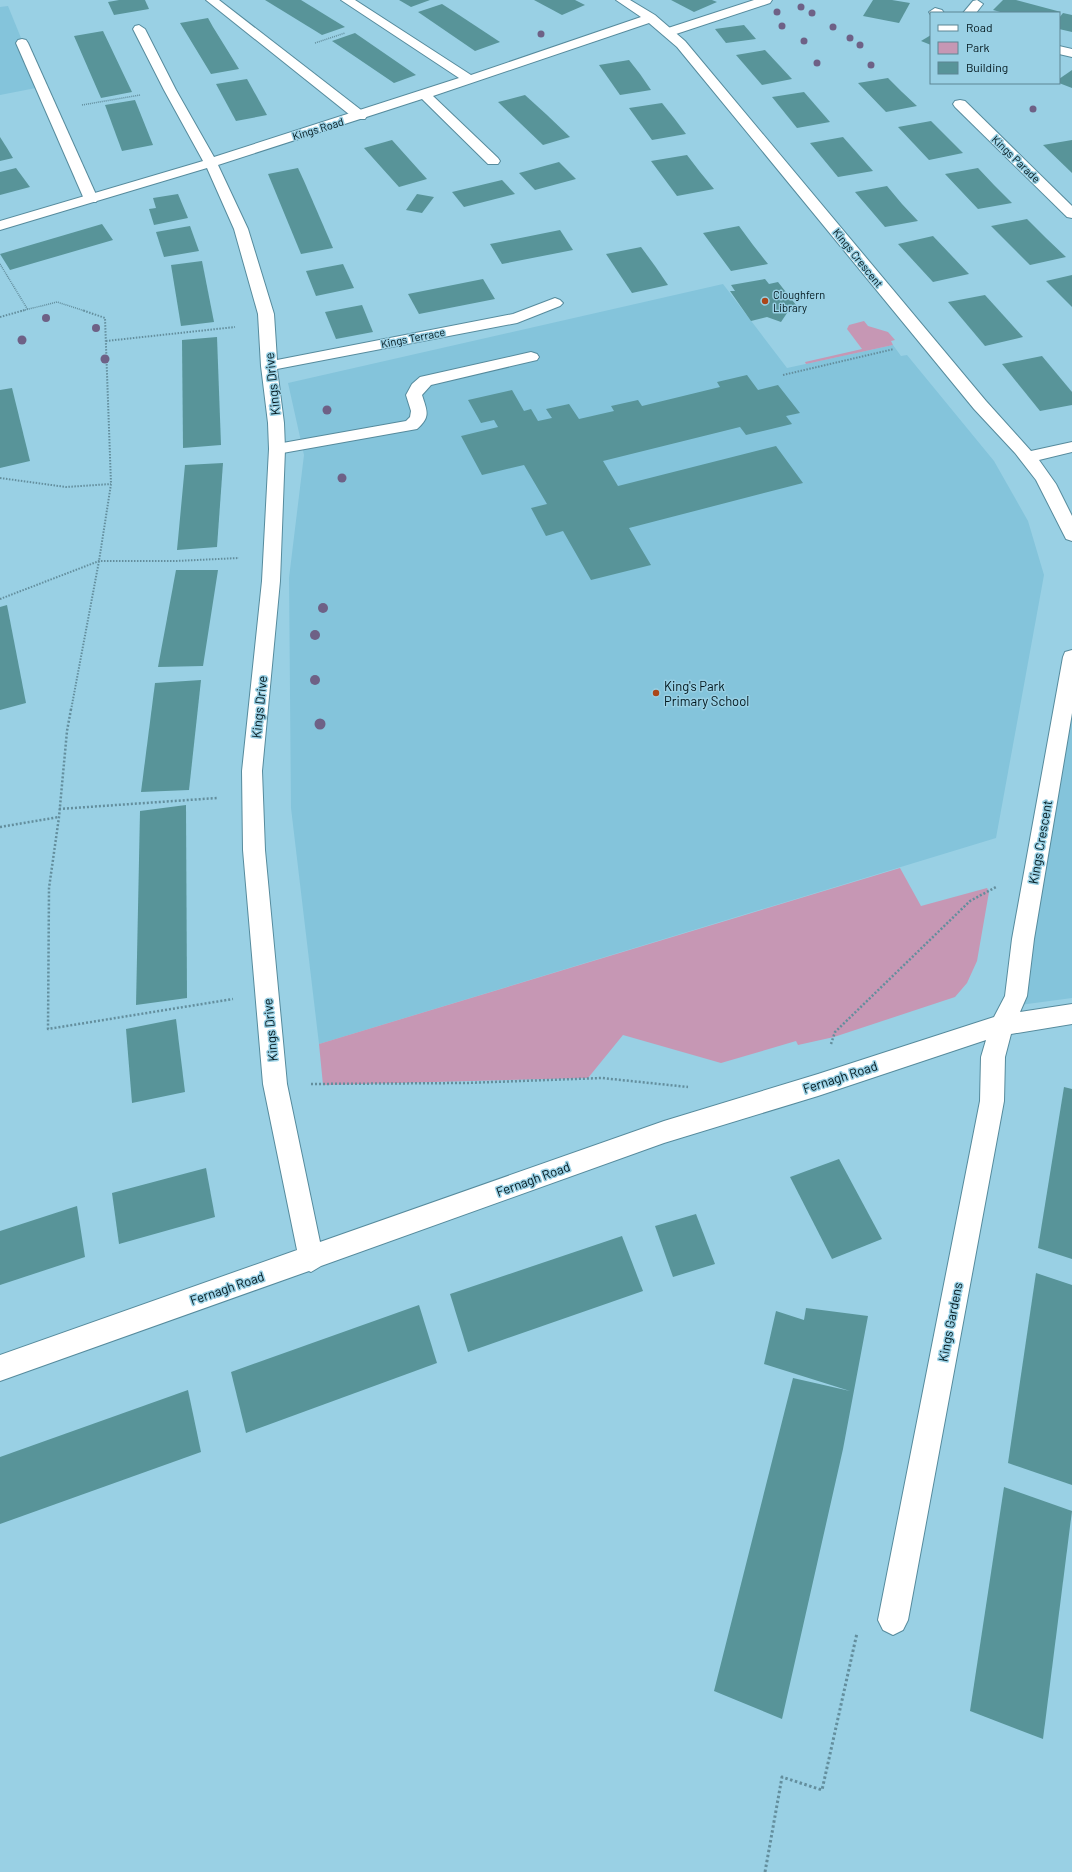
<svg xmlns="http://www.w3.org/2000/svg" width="1072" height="1872" viewBox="0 0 1072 1872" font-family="Barlow,sans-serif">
	<rect width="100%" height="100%" fill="#99d0e4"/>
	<g fill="#84c4db">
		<polygon points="8,6 41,87 0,95 0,7"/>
		<polygon points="723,284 787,368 893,345 901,356 907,355 994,461 1028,521 1044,575 996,838 319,1044 291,808 289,578 304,455 288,383"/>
		<polygon points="1072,657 1072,998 1012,1006"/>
	</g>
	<g fill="#c697b4">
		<polygon points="864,321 868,326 888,332 895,340 891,341 893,345 806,364 805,362 862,349 847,329 849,325"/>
		<polygon points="900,868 921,906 987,888 989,892 977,961 967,983 955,997 834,1037 798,1045 796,1041 721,1063 623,1035 588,1078 323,1085 319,1044"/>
	</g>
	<g fill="#589499">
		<polygon points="119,0 145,0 149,9 114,15 108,2"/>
		<polygon points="265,0 301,0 345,27 322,35"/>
		<polygon points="399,0 430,0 411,7"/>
		<polygon points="534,0 575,0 585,5 562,15"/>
		<polygon points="671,0 712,0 717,2 694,12"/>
		<polygon points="873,0 892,0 910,3 899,23 863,16"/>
		<polygon points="1003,0 1016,0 1061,12 1004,13 993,10"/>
		<polygon points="442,4 456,13 500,42 475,51 418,12"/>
		<polygon points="1063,13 1072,15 1072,32 1059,29 1059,18"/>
		<polygon points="208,18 213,27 239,69 211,74 180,23"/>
		<polygon points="744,25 756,39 726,43 715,29"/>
		<polygon points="103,31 122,71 132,92 101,98 74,36"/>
		<polygon points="355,33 400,64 416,75 394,83 332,41"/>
		<polygon points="931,35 931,45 921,41"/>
		<polygon points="765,50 779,65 792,79 762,85 736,55"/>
		<polygon points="629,60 640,74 651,90 620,95 599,65"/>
		<polygon points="1072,70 1072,88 1059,83 1059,79"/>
		<polygon points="888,78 902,92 917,106 886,112 858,83"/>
		<polygon points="247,79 267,115 236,121 216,84"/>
		<polygon points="804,92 830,122 797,128 772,97"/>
		<polygon points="525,95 547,115 570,137 543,145 498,102"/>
		<polygon points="135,100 153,145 122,151 105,105"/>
		<polygon points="662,103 674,118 686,134 652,140 629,108"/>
		<polygon points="931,121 963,153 929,160 898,127"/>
		<polygon points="0,137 7,148 13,158 0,161"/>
		<polygon points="843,137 873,171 838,177 810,143"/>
		<polygon points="392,140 418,169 427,179 399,187 364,148"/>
		<polygon points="1072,140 1072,173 1043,145"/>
		<polygon points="687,155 700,172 714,189 677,196 651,161"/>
		<polygon points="559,162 576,179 535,190 519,173"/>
		<polygon points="16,168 30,187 0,195 0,172"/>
		<polygon points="298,168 304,181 333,248 301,254 268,174"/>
		<polygon points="978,168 994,185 1012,203 978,209 945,174"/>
		<polygon points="502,180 515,194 464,207 452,192"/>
		<polygon points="887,186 902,204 918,221 885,227 855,192"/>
		<polygon points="178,194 188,218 154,225 149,209 156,208 153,198"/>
		<polygon points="417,194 434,197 422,213 406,210"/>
		<polygon points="1027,219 1046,238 1066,257 1030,265 991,226"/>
		<polygon points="102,224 113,240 10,270 0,254"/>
		<polygon points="190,226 199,251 164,257 156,232"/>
		<polygon points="739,226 753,245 768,264 731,271 703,233"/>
		<polygon points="560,230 573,250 502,264 490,244"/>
		<polygon points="933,236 969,274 933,282 898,244"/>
		<polygon points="641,247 655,266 668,285 632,293 606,254"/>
		<polygon points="202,261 214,322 181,326 171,265"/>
		<polygon points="343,264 354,288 316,296 306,271"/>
		<polygon points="1072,275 1072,307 1046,281"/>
		<polygon points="483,279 495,299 419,314 408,294"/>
		<polygon points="765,279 769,284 778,282 800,310 787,313 781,322 767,317 751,321 730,291 735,291 731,285"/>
		<polygon points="985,295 1023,337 985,346 948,302"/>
		<polygon points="362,305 373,332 336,339 325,312"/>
		<polygon points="217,337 221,445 183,448 182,340"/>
		<polygon points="1042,356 1072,392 1072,405 1040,411 1002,364"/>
		<polygon points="747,375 758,390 778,385 800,413 786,416 792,424 746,435 740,427 603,461 618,486 776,446 803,483 629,528 651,565 591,580 563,531 546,536 531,508 547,504 524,465 482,475 461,436 498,427 494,420 481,423 468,400 512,390 524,411 531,409 538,421 552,418 546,409 569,404 579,419 614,411 611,406 638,400 642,406 720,387 717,382"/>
		<polygon points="12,388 30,461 0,468 0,390"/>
		<polygon points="223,463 217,547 177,550 185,465"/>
		<polygon points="176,570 218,570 203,666 158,667"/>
		<polygon points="7,605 26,703 0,710 0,607"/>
		<polygon points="201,680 189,790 141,792 155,683"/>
		<polygon points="186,805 187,998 136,1005 140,811"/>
		<polygon points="176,1019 185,1092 132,1103 126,1029"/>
		<polygon points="1064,1087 1072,1089 1072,1259 1038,1248"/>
		<polygon points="839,1159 882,1239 832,1259 790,1177"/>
		<polygon points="206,1168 215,1217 119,1244 112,1193"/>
		<polygon points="77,1206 85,1257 0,1285 0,1231"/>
		<polygon points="696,1214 715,1264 673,1277 655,1226"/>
		<polygon points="622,1236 643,1291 468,1352 450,1294"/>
		<polygon points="1036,1273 1072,1285 1072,1485 1008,1463"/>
		<polygon points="419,1305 437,1363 246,1433 231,1372"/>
		<polygon points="806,1308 868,1316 843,1449 782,1719 714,1691 793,1378 850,1391 764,1364 776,1311 804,1320"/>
		<polygon points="188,1390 201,1452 0,1524 0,1457"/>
		<polygon points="1004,1487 1072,1511 1043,1739 970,1711"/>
	</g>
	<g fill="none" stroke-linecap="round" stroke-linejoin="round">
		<defs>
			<g id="service">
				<polygon points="206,0 219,0 365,113 367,116 365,119 355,119"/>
				<polygon points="754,0 772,0 770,3 673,35 669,36 663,32 665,29"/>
				<polygon points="22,39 26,40 28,43 98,199 96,202 86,202 84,199 16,43 18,40"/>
				<path d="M 531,352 L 537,354 L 539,357 L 537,360 L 431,385 L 422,395 C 427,411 431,417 417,429 L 277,454 L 271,453 L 269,449 L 271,445 L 277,444 L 406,421 L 410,417 L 411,411 L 406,395 L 412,384 L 420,377 Z"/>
			</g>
			<g id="minor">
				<polygon points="341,0 355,0 471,75 641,17 616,0 630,0 655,15 685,41 986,401 1031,451 1072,442 1072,452 1039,460 1056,484 1072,516 1072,541 1066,539 1036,480 1015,453 974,409 677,47 649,23 433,96 498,158 500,161 498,164 488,164 422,99 218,165 248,229 274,314 277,360 513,314 555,298 560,300 563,303 560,306 517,323 277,369 284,423 285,449 280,581 262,771 265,850 287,1084 320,1242 664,1121 818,1074 994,1017 1005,996 1012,939 1063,657 1065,652 1072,650 1072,713 1034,939 1027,996 1020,1012 1072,1004 1072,1024 1011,1034 1005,1057 1004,1101 908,1620 903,1630 893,1635 883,1630 878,1620 980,1101 981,1057 986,1040 818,1096 664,1143 321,1266 311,1272 309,1271 0,1381 0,1355 297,1250 263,1084 243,850 242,771 262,581 269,449 268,423 261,366 258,314 234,229 207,168 0,230 0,221 203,161 164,90 133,29 135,26 139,25 145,29 176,90 214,157 459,78"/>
				<polygon points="977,0 983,4 976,13 963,13 973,1"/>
				<polygon points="935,8 942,10 944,13 931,13 931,15 929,12"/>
				<polygon points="1059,46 1072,49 1072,57 1059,54"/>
				<polygon points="960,100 965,101 1072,206 1072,218 1067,217 955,107 953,104 955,101"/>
			</g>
		</defs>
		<use href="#service" stroke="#568b9d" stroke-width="2"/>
		<use href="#minor" stroke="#568b9d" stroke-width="2"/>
		<g stroke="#638e9d" stroke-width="1.5" stroke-dasharray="1 1" stroke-linecap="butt">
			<polyline points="315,43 345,33"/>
			<polyline points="82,105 140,95"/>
			<polyline points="0,264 28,310"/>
			<polyline points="21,311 57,302 85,311"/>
		</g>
		<g stroke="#638e9d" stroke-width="2" stroke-dasharray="1.5 1.5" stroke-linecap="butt">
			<polyline points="0,317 25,310"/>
			<polyline points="106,341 235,327"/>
			<polyline points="783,375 894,349"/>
			<polyline points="0,478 66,487 111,484"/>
			<polyline points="0,599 99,561 176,561 239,558"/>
			<polyline points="71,710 99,561 111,484 105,318 82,310"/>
		</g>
		<g stroke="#638e9d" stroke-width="2.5" stroke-dasharray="2 2" stroke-linecap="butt">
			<polyline points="71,709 67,731 59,817 49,888 48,1029 233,999"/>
			<polyline points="59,809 217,798"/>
			<polyline points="0,827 59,817"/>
			<polyline points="831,1044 835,1032 970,901 996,887"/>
			<polyline points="311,1084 466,1083 602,1078 688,1087"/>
		</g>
		<polyline stroke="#638e9d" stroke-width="3" stroke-dasharray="2.5 2.5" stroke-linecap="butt" points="765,1872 782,1777 822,1790 857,1633"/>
		<use href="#service" fill="#fff" fill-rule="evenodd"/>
		<use href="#minor" fill="#fff" fill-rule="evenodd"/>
	</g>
	<g fill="#6e6186">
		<circle cx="801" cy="7" r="3.5"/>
		<circle cx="777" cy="12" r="3.5"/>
		<circle cx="812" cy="13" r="3.5"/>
		<circle cx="782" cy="26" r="3.5"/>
		<circle cx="833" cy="27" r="3.5"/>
		<circle cx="541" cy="34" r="3.5"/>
		<circle cx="850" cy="38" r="3.5"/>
		<circle cx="804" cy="41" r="3.5"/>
		<circle cx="860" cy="45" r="3.5"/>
		<circle cx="817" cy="63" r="3.5"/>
		<circle cx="871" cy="65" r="3.5"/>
		<circle cx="1033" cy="109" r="3.5"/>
		<circle cx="46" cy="318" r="4"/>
		<circle cx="96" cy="328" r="4"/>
		<circle cx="22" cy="340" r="4.5"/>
		<circle cx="105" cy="359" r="4.5"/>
		<circle cx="327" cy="410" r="4.5"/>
		<circle cx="342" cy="478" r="4.5"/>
		<circle cx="323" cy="608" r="5"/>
		<circle cx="315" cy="635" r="5"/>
		<circle cx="315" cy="680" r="5"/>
		<circle cx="320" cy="724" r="5.5"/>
	</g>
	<g fill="#ab4619" stroke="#99d0e4" stroke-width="1.5">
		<circle cx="765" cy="301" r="4"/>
		<circle cx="656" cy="693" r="4"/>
	</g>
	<g text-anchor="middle" stroke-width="3" stroke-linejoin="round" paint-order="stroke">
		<g font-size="11" fill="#02171d" stroke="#99d0e4">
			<text transform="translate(318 129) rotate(-17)" y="4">Kings Road</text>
			<text transform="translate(1016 159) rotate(44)" y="4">Kings Parade</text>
			<text transform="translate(858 258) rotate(51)" y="4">Kings Crescent</text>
			<text transform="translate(413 338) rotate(-11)" y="4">Kings Terrace</text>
		</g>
		<g font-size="11" fill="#02171d" stroke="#99d0e4" text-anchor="start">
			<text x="773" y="299">Cloughfern<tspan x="773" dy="13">Library</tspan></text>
		</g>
		<g font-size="13" fill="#02171d" stroke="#99d0e4">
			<text transform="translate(272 384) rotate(-96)" y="5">Kings Drive</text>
			<text transform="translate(259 707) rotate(-84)" y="5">Kings Drive</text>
			<text transform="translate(1040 842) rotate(-80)" y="5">Kings Crescent</text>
			<text transform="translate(270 1030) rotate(-95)" y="5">Kings Drive</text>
			<text transform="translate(840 1077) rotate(-18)" y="5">Fernagh Road</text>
			<text transform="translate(533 1179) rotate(-20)" y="5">Fernagh Road</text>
			<text transform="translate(227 1288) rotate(-19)" y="5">Fernagh Road</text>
			<text transform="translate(950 1322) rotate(-79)" y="5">Kings Gardens</text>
		</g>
		<g font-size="13" fill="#02171d" stroke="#99d0e4" text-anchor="start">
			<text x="664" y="691">King's Park<tspan x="664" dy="15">Primary School</tspan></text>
		</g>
	</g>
	<rect x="930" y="12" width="130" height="72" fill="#99d0e4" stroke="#5d8694"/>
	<rect x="938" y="25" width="20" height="6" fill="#ffffff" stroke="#5d8694"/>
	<text x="966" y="32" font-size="12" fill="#02171d">Road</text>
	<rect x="938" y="42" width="20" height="12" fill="#c697b4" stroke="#5d8694"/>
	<text x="966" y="52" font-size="12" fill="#02171d">Park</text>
	<rect x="938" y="62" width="20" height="12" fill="#589499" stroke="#5d8694"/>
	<text x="966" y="72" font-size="12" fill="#02171d">Building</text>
</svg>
